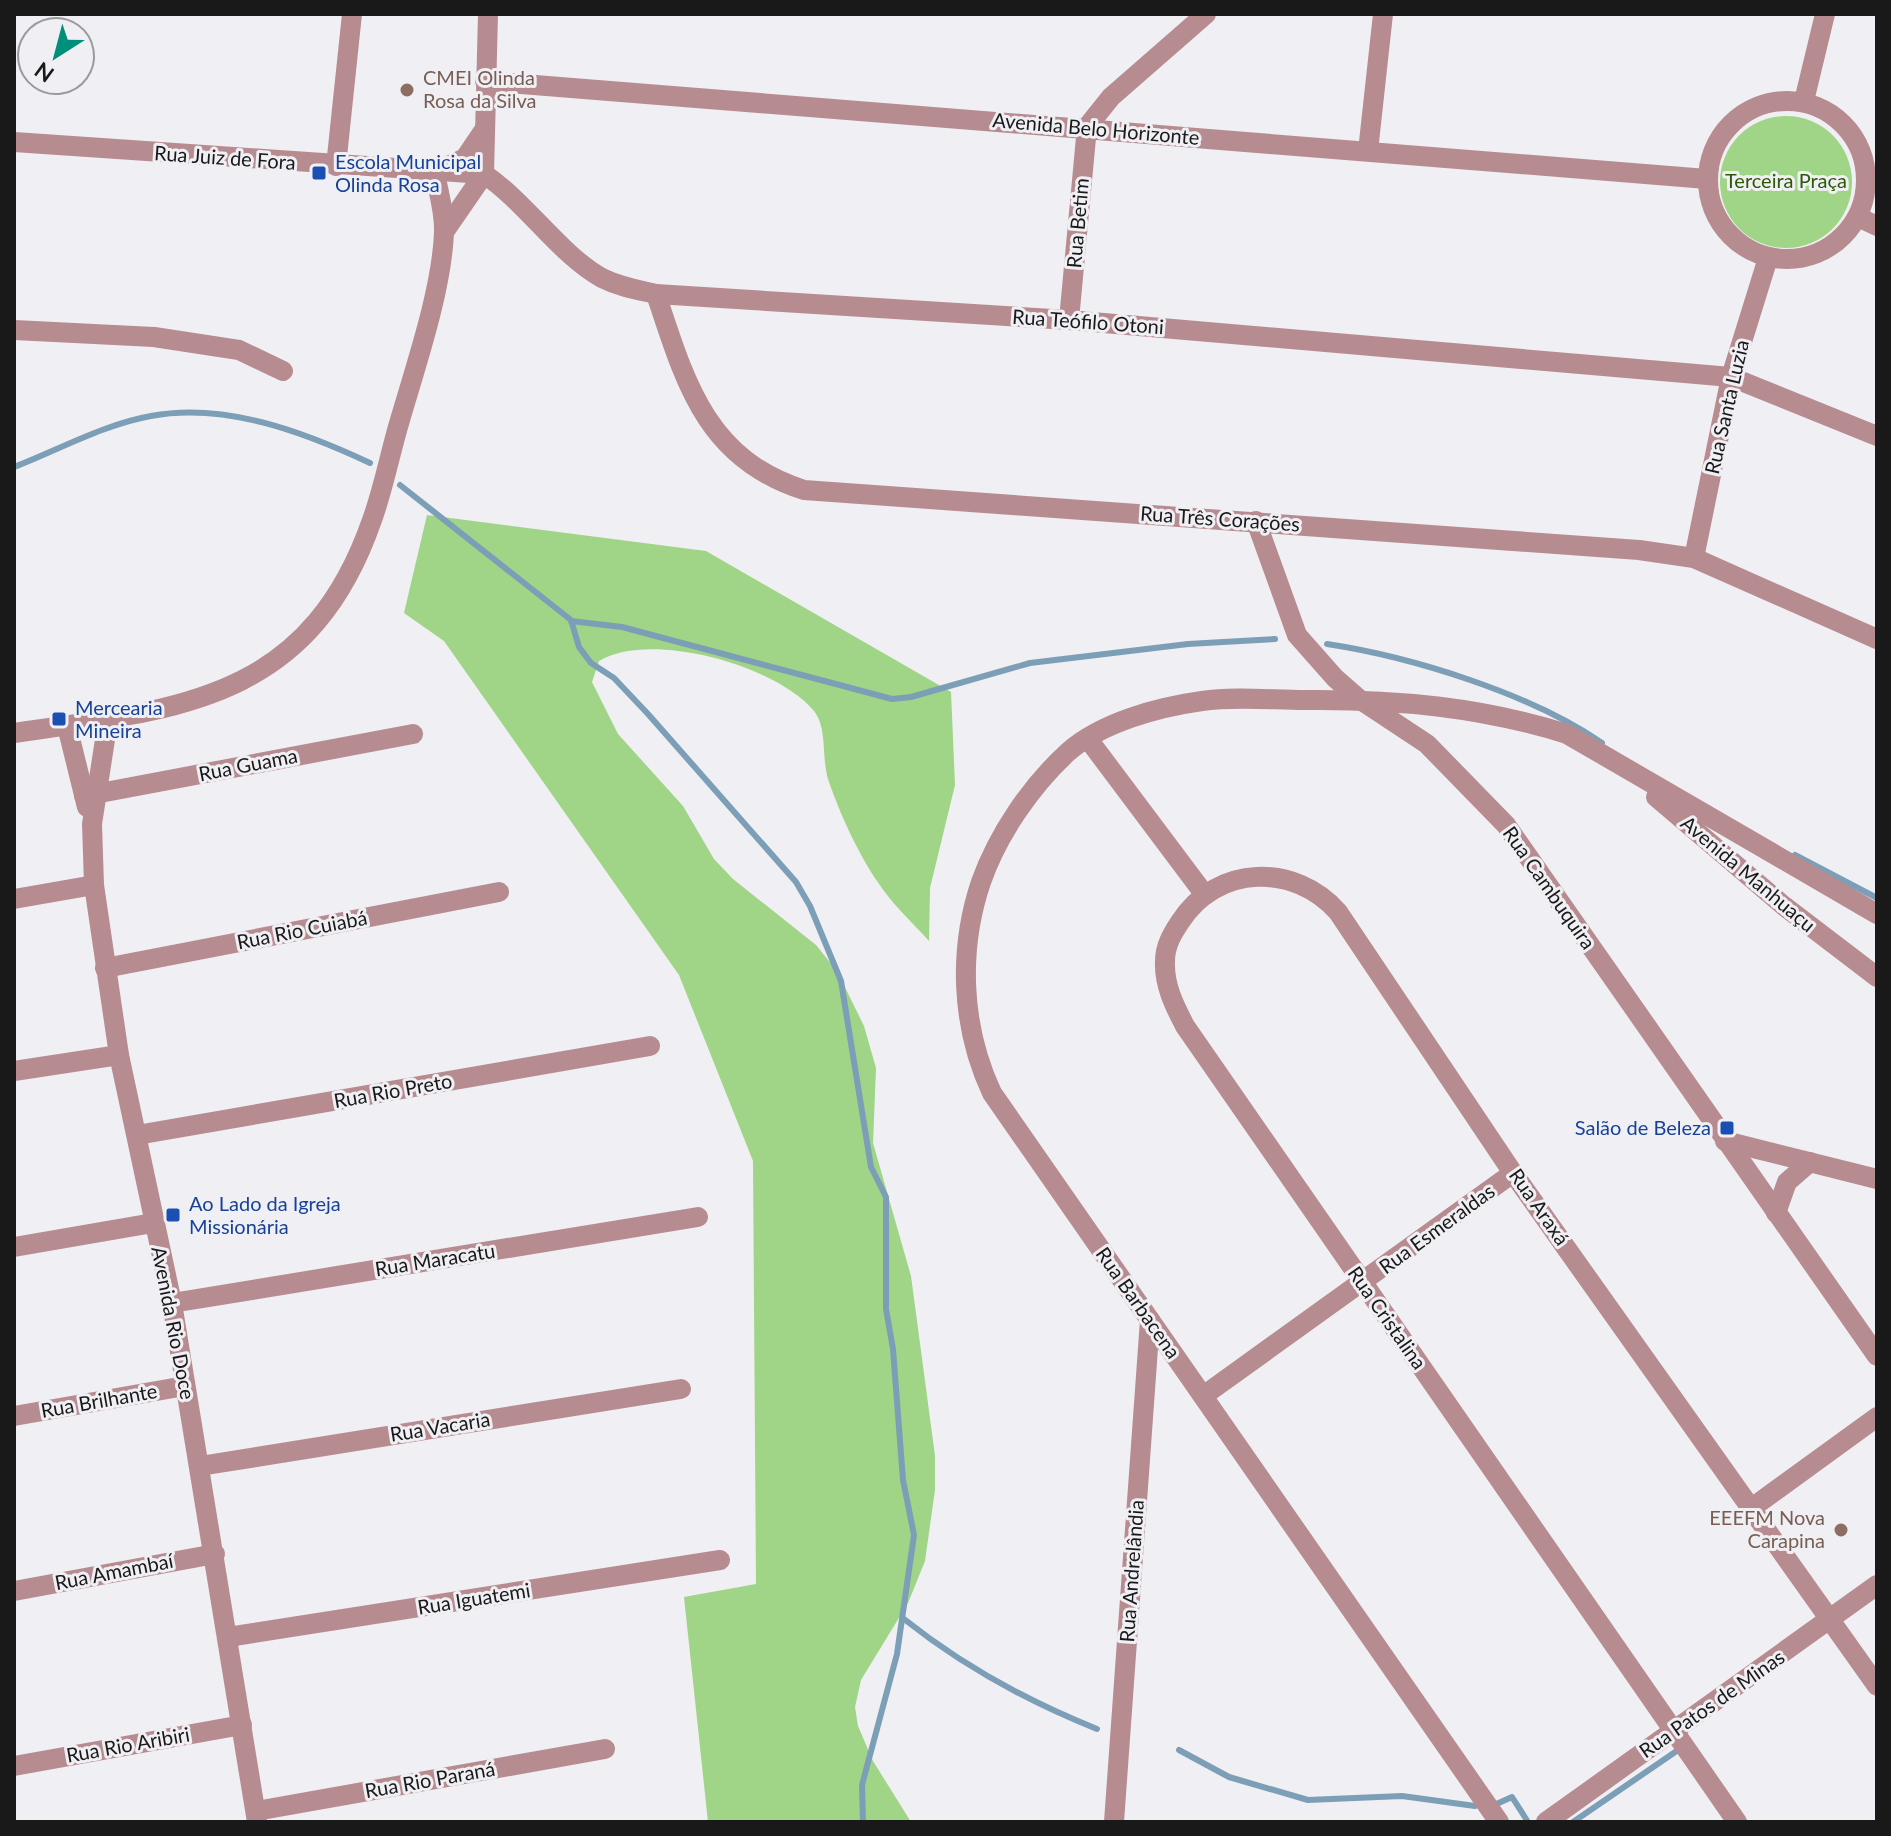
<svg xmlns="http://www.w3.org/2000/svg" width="1891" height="1836" viewBox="0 0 1891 1836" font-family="Lato,sans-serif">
	<rect width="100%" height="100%" fill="#f0eff3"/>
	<g fill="#a0d487">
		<circle cx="1786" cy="182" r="66"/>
		<path d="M 427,515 L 706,551 L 951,692 L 955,785 L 930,888 L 929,941 C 912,922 891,903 877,881 C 858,853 840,814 829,782 C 821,761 828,728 814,711 C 776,665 650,630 599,661 L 592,682 L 618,734 L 683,806 L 714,859 L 733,879 L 816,945 L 837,971 L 864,1026 L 876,1068 L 873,1143 L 911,1276 L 935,1456 L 935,1490 L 925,1561 L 908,1603 L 861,1680 L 855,1707 L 858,1726 L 873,1761 L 911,1822 L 708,1822 L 684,1597 L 756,1584 L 753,1161 L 679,975 L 444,641 L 404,613 Z"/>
	</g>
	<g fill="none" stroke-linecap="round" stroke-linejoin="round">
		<g stroke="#7c9fb7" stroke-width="6">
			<path d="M 14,467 C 58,450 105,424 151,416 C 225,402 304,432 370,463"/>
			<polyline points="400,485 571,620 579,647 591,663 614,678 648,714 796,882 810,906 841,981 871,1167 886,1197 886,1309 893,1349 903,1480 914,1535 897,1654 862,1785 863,1822"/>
			<polyline points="571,621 622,627 892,699 911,697 1030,663 1188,644 1275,639"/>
			<path d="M 1327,644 C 1413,657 1531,694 1602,743"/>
			<polyline points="1795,855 1877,898"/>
			<path d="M 904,1619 C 963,1666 1027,1701 1097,1729"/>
			<polyline points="1179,1750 1229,1777 1308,1800 1402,1796 1475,1806"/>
			<polyline points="1492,1806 1512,1797 1528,1822"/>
			<polyline points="1573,1822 1681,1748"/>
		</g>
		<g stroke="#b78c91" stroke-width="20">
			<polyline points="485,81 1707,179"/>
			<circle cx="1787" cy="180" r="79"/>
			<polyline points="1804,101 1825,14"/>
			<polyline points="14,142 484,174"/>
			<polyline points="1368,151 1383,14"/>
			<polyline points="336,166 352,14"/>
			<polyline points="438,171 465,158 484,130"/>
			<path d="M 484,174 C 527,203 559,254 602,278 C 620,287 638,290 656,294 L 1069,320 L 1731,377 L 1877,436"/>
			<polyline points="484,174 488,14"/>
			<polyline points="1858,217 1877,226"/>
			<polyline points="444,232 484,174"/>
			<path d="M 656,294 C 685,382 706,459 804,490 L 1639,550 L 1694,558 L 1877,639"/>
			<polyline points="1069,320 1087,127 1111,97 1206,14"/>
			<polyline points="14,330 154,337 239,350 283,371"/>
			<polyline points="1256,521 1297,635 1335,678 1359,699 1427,744 1506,825 1877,1356"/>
			<polyline points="1694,558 1731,377 1768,258"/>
			<polyline points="108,720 92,824 94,885 119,1055 172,1303 257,1822"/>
			<polyline points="67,726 87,807"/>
			<path d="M 14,733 C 179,709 309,701 372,520 C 384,487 390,453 400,420 C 416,365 442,289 444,232 C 445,213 438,191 435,172"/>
			<polyline points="1088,739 1205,895"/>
			<polyline points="84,796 413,734"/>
			<polyline points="1656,797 1784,906 1877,977"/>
			<polyline points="14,899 94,885"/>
			<polyline points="105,968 499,892"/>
			<polyline points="14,1071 119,1055"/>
			<polyline points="137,1135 650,1046"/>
			<polyline points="1725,1141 1877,1179"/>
			<polyline points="1776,1213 1787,1182 1810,1162"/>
			<polyline points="14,1247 153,1223"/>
			<polyline points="172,1303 698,1217"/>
			<polyline points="1203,1396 1513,1173"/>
			<polyline points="14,1416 185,1386"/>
			<polyline points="200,1466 681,1389"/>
			<polyline points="1753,1507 1877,1417"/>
			<polyline points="14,1591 215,1554"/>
			<polyline points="228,1637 720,1560"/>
			<polyline points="14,1766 242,1725"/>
			<polyline points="256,1811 605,1749"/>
			<polyline points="1114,1822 1150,1320"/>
			<path d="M 1499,1822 L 992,1093 C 961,1027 958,950 981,882 C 998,834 1031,786 1068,752 C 1102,722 1159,707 1202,701 C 1235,696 1272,700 1305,700 C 1395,699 1481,707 1567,734 L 1877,914"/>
			<polyline points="1546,1822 1877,1585"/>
			<path d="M 1737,1822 L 1185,1026 C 1174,1005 1164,985 1165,961 C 1165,946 1172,934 1180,922 C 1217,864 1295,863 1338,912 L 1513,1173 L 1877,1686"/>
		</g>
	</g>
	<g fill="#8d6e63" stroke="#f0eff3" stroke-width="3">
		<circle cx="407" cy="90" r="8"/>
		<circle cx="1841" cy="1530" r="8"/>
	</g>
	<g fill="#1a4fb4" stroke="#f0eff3" stroke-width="3">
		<rect x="311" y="165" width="16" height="16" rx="4"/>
		<rect x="51" y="711" width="16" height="16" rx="4"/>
		<rect x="1719" y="1120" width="16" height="16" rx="4"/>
		<rect x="165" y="1207" width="16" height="16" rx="4"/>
	</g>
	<g text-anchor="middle" stroke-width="6" stroke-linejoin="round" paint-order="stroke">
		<g font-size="20" fill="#785e54" stroke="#f0eff3" text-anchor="start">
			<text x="423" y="85">CMEI Olinda<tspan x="423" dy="23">Rosa da Silva</tspan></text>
			<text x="1825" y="1525" text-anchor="end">EEEFM Nova<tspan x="1825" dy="23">Carapina</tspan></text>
		</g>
		<g font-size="20" fill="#19191a" stroke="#f0eff3">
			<text transform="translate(1096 129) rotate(5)" y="7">Avenida Belo Horizonte</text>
			<text transform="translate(225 158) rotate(4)" y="7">Rua Juiz de Fora</text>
			<text transform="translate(1078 223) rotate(-85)" y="7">Rua Betim</text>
			<text transform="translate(1088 322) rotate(4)" y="7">Rua Teófilo Otoni</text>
			<text transform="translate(1727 407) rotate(-77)" y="7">Rua Santa Luzia</text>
			<text transform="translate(1220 519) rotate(4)" y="7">Rua Três Corações</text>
			<text transform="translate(248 765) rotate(-11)" y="7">Rua Guama</text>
			<text transform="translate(1748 874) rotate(40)" y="7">Avenida Manhuaçu</text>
			<text transform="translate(1549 888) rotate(55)" y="7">Rua Cambuquira</text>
			<text transform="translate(302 930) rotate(-11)" y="7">Rua Rio Cuiabá</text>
			<text transform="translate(393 1091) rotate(-10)" y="7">Rua Rio Preto</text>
			<text transform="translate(1539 1207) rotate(55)" y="7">Rua Araxá</text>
			<text transform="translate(1437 1229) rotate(-36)" y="7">Rua Esmeraldas</text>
			<text transform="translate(435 1260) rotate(-9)" y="7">Rua Maracatu</text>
			<text transform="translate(1138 1303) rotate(55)" y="7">Rua Barbacena</text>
			<text transform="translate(1387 1318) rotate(55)" y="7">Rua Cristalina</text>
			<text transform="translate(173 1323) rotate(79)" y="7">Avenida Rio Doce</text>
			<text transform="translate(99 1401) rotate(-10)" y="7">Rua Brilhante</text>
			<text transform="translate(440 1427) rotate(-9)" y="7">Rua Vacaria</text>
			<text transform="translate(1132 1571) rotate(-86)" y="7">Rua Andrelândia</text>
			<text transform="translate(114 1572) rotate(-11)" y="7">Rua Amambaí</text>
			<text transform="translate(474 1599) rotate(-9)" y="7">Rua Iguatemi</text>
			<text transform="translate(1712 1704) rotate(-35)" y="7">Rua Patos de Minas</text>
			<text transform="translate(128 1745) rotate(-10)" y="7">Rua Rio Aribiri</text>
			<text transform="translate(430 1780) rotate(-10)" y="7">Rua Rio Paraná</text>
		</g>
		<g font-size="20" fill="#164399" stroke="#f0eff3" text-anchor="start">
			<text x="335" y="169">Escola Municipal<tspan x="335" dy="23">Olinda Rosa</tspan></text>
			<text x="75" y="715">Mercearia<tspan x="75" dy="23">Mineira</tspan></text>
			<text x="1711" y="1135" text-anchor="end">Salão de Beleza</text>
			<text x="189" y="1211">Ao Lado da Igreja<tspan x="189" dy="23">Missionária</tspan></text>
		</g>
		<g font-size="20" fill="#2b5906" stroke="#f0eff3">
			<text x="1786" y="188">Terceira Praça</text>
		</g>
	</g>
	<rect width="1891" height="1836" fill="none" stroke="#19191a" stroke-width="32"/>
	<g transform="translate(56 56) rotate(216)"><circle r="38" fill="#f0eff3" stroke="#9a999c" stroke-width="2"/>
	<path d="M0-6L14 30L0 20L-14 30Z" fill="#008f7b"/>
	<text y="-12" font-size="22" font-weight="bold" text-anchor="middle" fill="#19191a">N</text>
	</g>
</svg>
